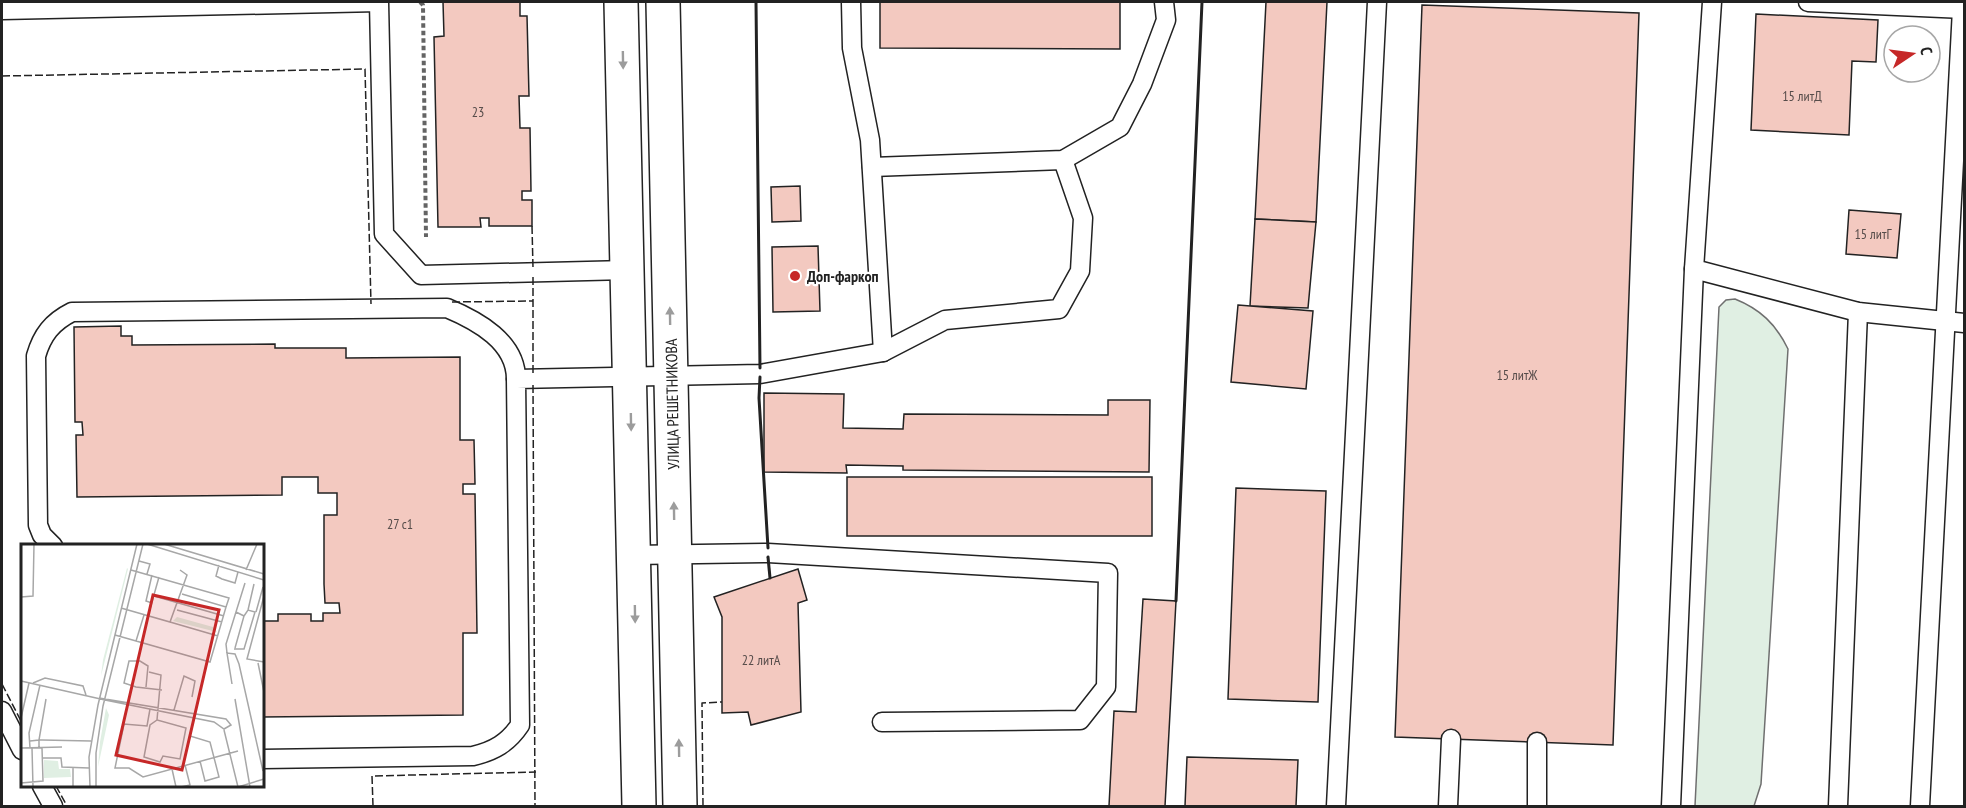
<svg xmlns="http://www.w3.org/2000/svg" width="1966" height="808" viewBox="0 0 1966 808" font-family="'PT Sans Narrow',sans-serif">
	<rect width="100%" height="100%" fill="#fff"/>
	<path fill="#e0efe3" stroke="#6f6f6f" stroke-width="1.5" d="M 1735,299 C 1760,309 1776,324 1788,349 L 1761,784 L 1754,806 L 1695,806 L 1719,307 L 1726,300 Z"/>
	<g fill="#f3c9c0" stroke="#222" stroke-width="1.5">
		<polygon points="443,2 520,2 520,16 527,16 529,96 519,96 520,128 530,128 531,191 522,191 522,200 532,200 532,226 489,226 489,218 480,218 481,227 438,227 434,37 444,36"/>
		<polygon points="880,2 1120,2 1120,49 880,48"/>
		<polygon points="1266,2 1327,2 1316,222 1255,219"/>
		<polygon points="1422,5 1639,13 1613,745 1395,737"/>
		<polygon points="1756,14 1878,20 1876,62 1852,61 1849,135 1751,130"/>
		<polygon points="800,186 801,221 772,222 771,187"/>
		<polygon points="1849,210 1901,214 1897,258 1846,254"/>
		<polygon points="1255,219 1316,222 1308,308 1250,306"/>
		<polygon points="818,246 820,311 773,312 772,247"/>
		<polygon points="1238,305 1313,311 1306,389 1231,382"/>
		<polygon points="121,326 121,336 132,336 132,345 275,344 275,348 346,348 346,358 460,357 460,440 474,440 475,484 463,484 463,494 475,494 477,633 463,633 463,715 262,717 262,621 278,621 278,614 311,614 311,621 323,621 323,613 340,613 339,603 325,603 324,584 324,515 337,515 337,493 318,493 318,477 282,477 282,495 77,497 76,435 83,435 82,422 75,422 74,327"/>
		<polygon points="764,393 844,394 843,428 903,429 904,414 1108,415 1108,400 1150,400 1149,472 903,470 903,466 846,465 847,473 764,472"/>
		<rect x="847" y="477" width="305" height="59"/>
		<polygon points="1236,488 1326,491 1318,702 1228,699"/>
		<polygon points="798,569 807,600 798,603 801,712 751,725 748,712 722,713 722,617 714,597"/>
		<polygon points="1143,599 1176,601 1165,806 1109,806 1114,711 1136,712"/>
		<polygon points="1187,757 1298,760 1296,806 1185,806"/>
	</g>
	<g fill="none" stroke-linecap="round" stroke-linejoin="round">
		<defs>
			<g id="lane">
				<polyline points="851,2 852,48 870,140 883,352"/>
				<polyline points="1712,2 1694,269 1858,312 1964,323"/>
				<polyline points="1808,2 1964,9"/>
				<polyline points="2,10 379,2 384,234 421,275 627,270"/>
				<polyline points="872,167 1063,160 1120,127 1142,84 1166,20 1164,2"/>
				<path d="M 53,546 L 42,535 L 38,525 L 36,356 C 42,335 52,322 72,312 L 447,308 C 478,321 516,342 516,379"/>
				<polyline points="633,555 768,553 1108,573 1106,687 1080,720 882,722"/>
				<polyline points="2,711 22,750"/>
				<path d="M 262,759 L 473,756 C 494,751 508,743 520,725 L 516,379 L 760,374 L 883,352 L 945,320 L 1059,309 L 1080,271 L 1083,218 L 1063,160"/>
				<polyline points="42,786 53,806"/>
				<polyline points="1336,806 1377,2"/>
				<polyline points="1448,806 1451,739"/>
				<polyline points="1537,806 1537,742"/>
				<polyline points="1671,806 1694,269"/>
				<polyline points="1838,806 1858,312"/>
				<polyline points="1920,806 1962,9"/>
			</g>
			<g id="street">
				<polyline points="621,2 639,806"/>
				<polyline points="663,2 680,806"/>
			</g>
		</defs>
		<use href="#lane" stroke="#222" stroke-width="21"/>
		<use href="#street" stroke="#222" stroke-width="36"/>
		<polyline stroke="#646464" stroke-width="4" stroke-dasharray="4.5 3" stroke-linecap="butt" points="420,2 423,5 426,237"/>
		<use href="#lane" stroke="#fff" stroke-width="18"/>
		<use href="#street" stroke="#fff" stroke-width="33"/>
		<g stroke="#222" stroke-width="1.5" stroke-dasharray="8 3" stroke-linecap="butt">
			<polyline points="2,76 365,69 371,304"/>
			<polyline points="532,226 533,268"/>
			<polyline points="533,277 533,376"/>
			<polyline points="452,302 533,301"/>
			<polyline points="533,385 535,806"/>
			<polyline points="2,684 22,723"/>
			<polyline points="56,786 67,806"/>
			<polyline points="373,806 372,776 536,772"/>
			<polyline points="703,806 702,703 722,702"/>
		</g>
		<g stroke="#222" stroke-width="3">
			<polyline points="756,2 760,368"/>
			<polyline points="760,377 759,398 768,548"/>
			<polyline points="768,557 770,578"/>
			<polyline points="1176,601 1202,2"/>
		</g>
	</g>
	<defs><path id="oneway-solid" d="M-6-.8H1V-3.2L6.5 0L1 3.2V.8H-6Z" transform="scale(1.5)"/></defs>
	<g fill="#9c9c9c">
		<use href="#oneway-solid" transform="translate(623 60) rotate(89)"/>
		<use href="#oneway-solid" transform="translate(670 316) rotate(-91)"/>
		<use href="#oneway-solid" transform="translate(631 422) rotate(89)"/>
		<use href="#oneway-solid" transform="translate(674 511) rotate(-91)"/>
		<use href="#oneway-solid" transform="translate(635 614) rotate(89)"/>
		<use href="#oneway-solid" transform="translate(679 748) rotate(-91)"/>
	</g>
	<circle fill="#c62828" stroke="#fff" stroke-width="2" cx="795" cy="276" r="6"/>
	<g text-anchor="middle" stroke-width="4.5" stroke-linejoin="round" paint-order="stroke">
		<g font-size="14" fill="#564c4a">
			<text x="1802" y="101">15 литД</text>
			<text x="478" y="117">23</text>
			<text x="1873" y="239">15 литГ</text>
			<text x="1517" y="380">15 литЖ</text>
			<text x="400" y="529">27 с1</text>
			<text x="761" y="665">22 литА</text>
		</g>
		<g font-size="16" font-weight="bold" fill="#222" stroke="#fff" text-anchor="start">
			<text x="807" y="282">Доп-фаркоп</text>
		</g>
		<g font-size="16" fill="#222" stroke="#fff">
			<text transform="translate(672 404) rotate(-91)" y="6">УЛИЦА РЕШЕТНИКОВА</text>
		</g>
	</g>
	<g transform="translate(21 544)">
		<rect width="243" height="243" fill="#fff"/>
		<path d="M 106,24 L 107,25 L 80,132 L 82,116 ZM 156,73 L 192,83 L 196,88 L 152,77 ZM 85,164 L 88,171 L 77,223 L 79,198 ZM 23,216 L 37,217 L 38,225 L 49,225 L 50,233 L 23,234 Z" fill="#e0efe3"/>
		<path fill="none" stroke="#a7a7a7" stroke-width="1.5" d="M 126,0 L 243,36M 143,0 L 243,30M 118,17 L 129,20 L 126,30M 198,21 L 195,32 L 201,35 L 214,39 L 217,28M 110,26 L 208,54 L 205,63M 225,26 L 236,0M 133,52 L 203,72M 243,52 L 226,115 L 243,118M 0,53 L 12,52 L 13,0M 131,59 L 125,57 L 131,31M 100,64 L 149,78 L 166,31 L 159,26M 156,66 L 201,78M 227,66 L 233,40M 235,68 L 242,43M 127,72 L 138,33M 149,78 L 197,92M 94,91 L 189,118 L 205,63 L 161,50M 115,97 L 123,71M 214,104 L 223,72 L 215,68M 213,105 L 223,105 L 234,68 L 227,66 L 223,72M 206,109 L 205,100 L 224,39M 237,119 L 243,148M 128,128 L 140,131 L 136,176 L 165,184 L 159,215 L 142,212 L 139,218 L 123,213 L 129,181 L 136,176M 0,137 L 84,156 L 193,178 L 203,185 L 210,181 L 205,175 L 78,154M 12,139 L 24,134 L 62,142 L 65,151M 211,140 L 206,109 L 214,110 L 218,120 L 242,227M 125,143 L 127,122 L 119,117 L 108,117 L 103,139 L 115,143 L 141,146M 214,155 L 229,243M 129,165 L 126,182 L 103,180 L 94,224 L 108,224 L 122,233 L 217,207M 153,166 L 163,132 L 174,137 L 171,153M 0,174 L 8,139M 173,174 L 169,192 L 189,198 L 198,233 L 184,237 L 179,217M 203,186 L 217,243M 9,197 L 18,196 L 25,155M 0,204 L 41,203M 9,204 L 8,189 L 19,141M 11,204 L 12,243M 18,204 L 18,196 L 21,196 L 70,197M 22,214 L 40,214 L 41,223 L 68,224M 52,223 L 52,243M 151,225 L 155,243M 0,239 L 22,237 L 21,204M 69,243 L 68,213 L 77,161 L 116,0M 75,243 L 75,209 L 82,162 L 122,0M 160,243 L 169,241 L 164,221M 217,243 L 243,235"/>
		<path fill="#c62828" fill-opacity="0.15" stroke="#c62828" stroke-width="3" d="M 132,51 L 198,66 L 161,226 L 95,211 Z"/>
		<rect width="243" height="243" fill="none" stroke="#222" stroke-width="3"/>
	</g>
	<rect width="1966" height="808" fill="none" stroke="#222222" stroke-width="6"/>
	<g transform="translate(1912 54) rotate(77)"><circle r="28" fill="#ffffff" stroke="#a7a7a7" stroke-width="1.5"/>
	<path d="M0-4.5L10 22L0 15L-10 22Z" fill="#c62828"/>
	<text y="-9" font-size="16" font-weight="bold" text-anchor="middle" fill="#222222">С</text>
	</g>
</svg>
